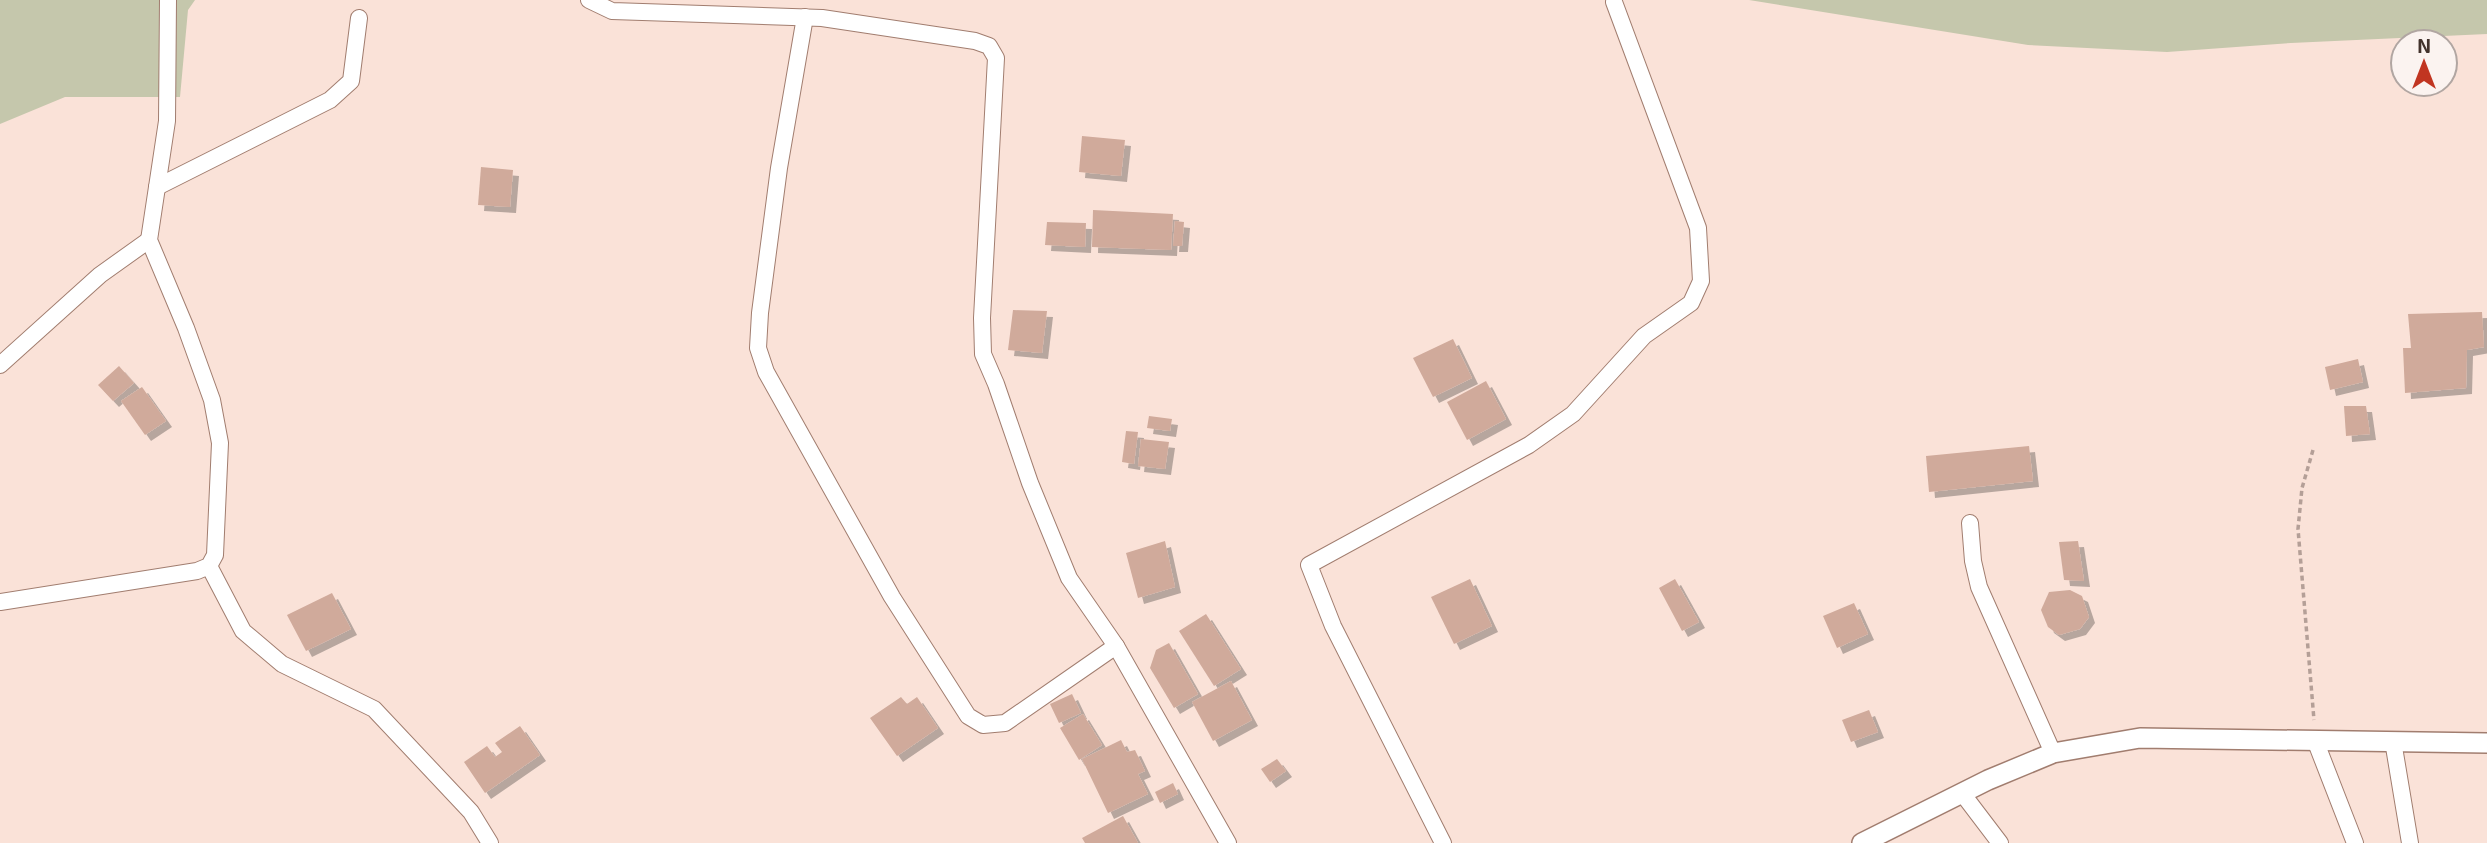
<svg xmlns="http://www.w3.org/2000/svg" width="2487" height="843" viewBox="0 0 2487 843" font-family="'Exo 2',sans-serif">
	<defs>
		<filter id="shadow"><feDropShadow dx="6" dy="6" stdDeviation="0" flood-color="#0004"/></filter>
	</defs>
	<rect width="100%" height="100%" fill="#fae2d8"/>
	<g fill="#c5c7ac">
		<polygon points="0,0 195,0 188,10 180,97 65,97 0,124"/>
		<polygon points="1749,0 2487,0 2487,34 2291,43 2167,52 2028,45"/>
	</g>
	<g fill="#d0aa9b" filter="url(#shadow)">
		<polygon points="1082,136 1125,140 1121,176 1079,172"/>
		<polygon points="481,167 513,170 510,207 478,205"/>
		<polygon points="1093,210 1173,214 1171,250 1092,247"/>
		<polygon points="1175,221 1184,222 1182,246 1173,246"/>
		<polygon points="1047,222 1086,223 1085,247 1045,245"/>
		<polygon points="1013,310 1047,311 1042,353 1008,350"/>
		<polygon points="2482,312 2484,347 2467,350 2466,388 2405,393 2403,348 2411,348 2408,314"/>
		<polygon points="1453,339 1472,378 1433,397 1413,358"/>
		<polygon points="2358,359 2363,382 2330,390 2325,367"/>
		<polygon points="119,366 134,383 113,401 98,385"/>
		<polygon points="1486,381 1506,419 1467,440 1447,402"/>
		<polygon points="142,387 166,421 145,435 121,401"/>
		<polygon points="2344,406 2366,406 2370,434 2346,436"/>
		<polygon points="1149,416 1172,419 1170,431 1147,428"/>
		<polygon points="1126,431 1138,432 1134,464 1122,462"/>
		<polygon points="1141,439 1169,442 1165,469 1138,466"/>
		<polygon points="2029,446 2033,481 1929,492 1926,456"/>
		<polygon points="1165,541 1175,587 1138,598 1126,553"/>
		<polygon points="2078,541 2084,581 2064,580 2059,542"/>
		<polygon points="1470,579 1492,626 1454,644 1431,597"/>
		<polygon points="1675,579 1699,622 1682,631 1659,588"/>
		<polygon points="2070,590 2082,596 2089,617 2080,629 2059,635 2048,627 2041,610 2049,592"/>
		<polygon points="332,593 351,629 306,651 287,615"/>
		<polygon points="1854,603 1868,634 1837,648 1823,616"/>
		<polygon points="1206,614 1241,669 1214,686 1179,631"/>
		<polygon points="1169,643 1198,694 1174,708 1150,668 1156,650"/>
		<polygon points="1231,681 1252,720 1213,741 1192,702"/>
		<polygon points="1072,694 1081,713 1059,723 1050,704"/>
		<polygon points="901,697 907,704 917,697 938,728 897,756 870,718"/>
		<polygon points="1869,710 1878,732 1851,742 1842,720"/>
		<polygon points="1083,714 1102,745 1079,760 1060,728"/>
		<polygon points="520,726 540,755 485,793 464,762 487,746 495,757 502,752 495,743"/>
		<polygon points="1121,740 1127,752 1135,750 1145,771 1138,774 1148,794 1108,813 1082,759"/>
		<polygon points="1277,759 1286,771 1270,782 1261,769"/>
		<polygon points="1173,783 1178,794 1160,803 1155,792"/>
		<polygon points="1123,816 1138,843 1085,843 1082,838"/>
	</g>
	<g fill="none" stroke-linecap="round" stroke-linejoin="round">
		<defs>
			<g id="minor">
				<polyline points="589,0 612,11 822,18 975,41 989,46 996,58 982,318 983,354 996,384 1030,483 1069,578 1116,646 1228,843"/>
				<polyline points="805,17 779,168 760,313 758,348 766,372 892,597 968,716 983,725 1005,723 1116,646"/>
				<polyline points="157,187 330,100 351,81 359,18"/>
				<polyline points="0,365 100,275 149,240"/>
				<polyline points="1970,523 1973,561 1979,587 2053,753"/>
				<polyline points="209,566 243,631 282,664 374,709 471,812 490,843"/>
				<polyline points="0,602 197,571 209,566 215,555 220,443 212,400 186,328 149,240 167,121 168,0"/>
				<polyline points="2315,740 2355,843"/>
				<polyline points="2393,741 2410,843"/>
				<polyline points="1962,793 2000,843"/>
				<polyline points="1443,843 1333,626 1309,565 1529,445 1573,414 1644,336 1691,303 1701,281 1698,228 1614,2"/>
			</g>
			<polyline id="tertiary" points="1862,843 1988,780 2053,753 2140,738 2487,743"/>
		</defs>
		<use href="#minor" stroke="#a17d6f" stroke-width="18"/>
		<use href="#tertiary" stroke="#a17d6f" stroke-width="22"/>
		<polyline stroke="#b49f97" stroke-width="3.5" stroke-dasharray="5 3.5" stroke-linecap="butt" points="2313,450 2302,488 2298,529 2314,720"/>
		<use href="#minor" stroke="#fff" stroke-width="16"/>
		<use href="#tertiary" stroke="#fff" stroke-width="19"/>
	</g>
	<g transform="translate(2424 63)"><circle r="33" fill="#fbf3f0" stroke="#b1a6a2" stroke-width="2"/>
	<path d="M0-5L12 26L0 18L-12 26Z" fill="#c13521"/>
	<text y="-10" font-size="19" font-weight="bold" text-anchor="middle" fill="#42322c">N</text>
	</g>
</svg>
